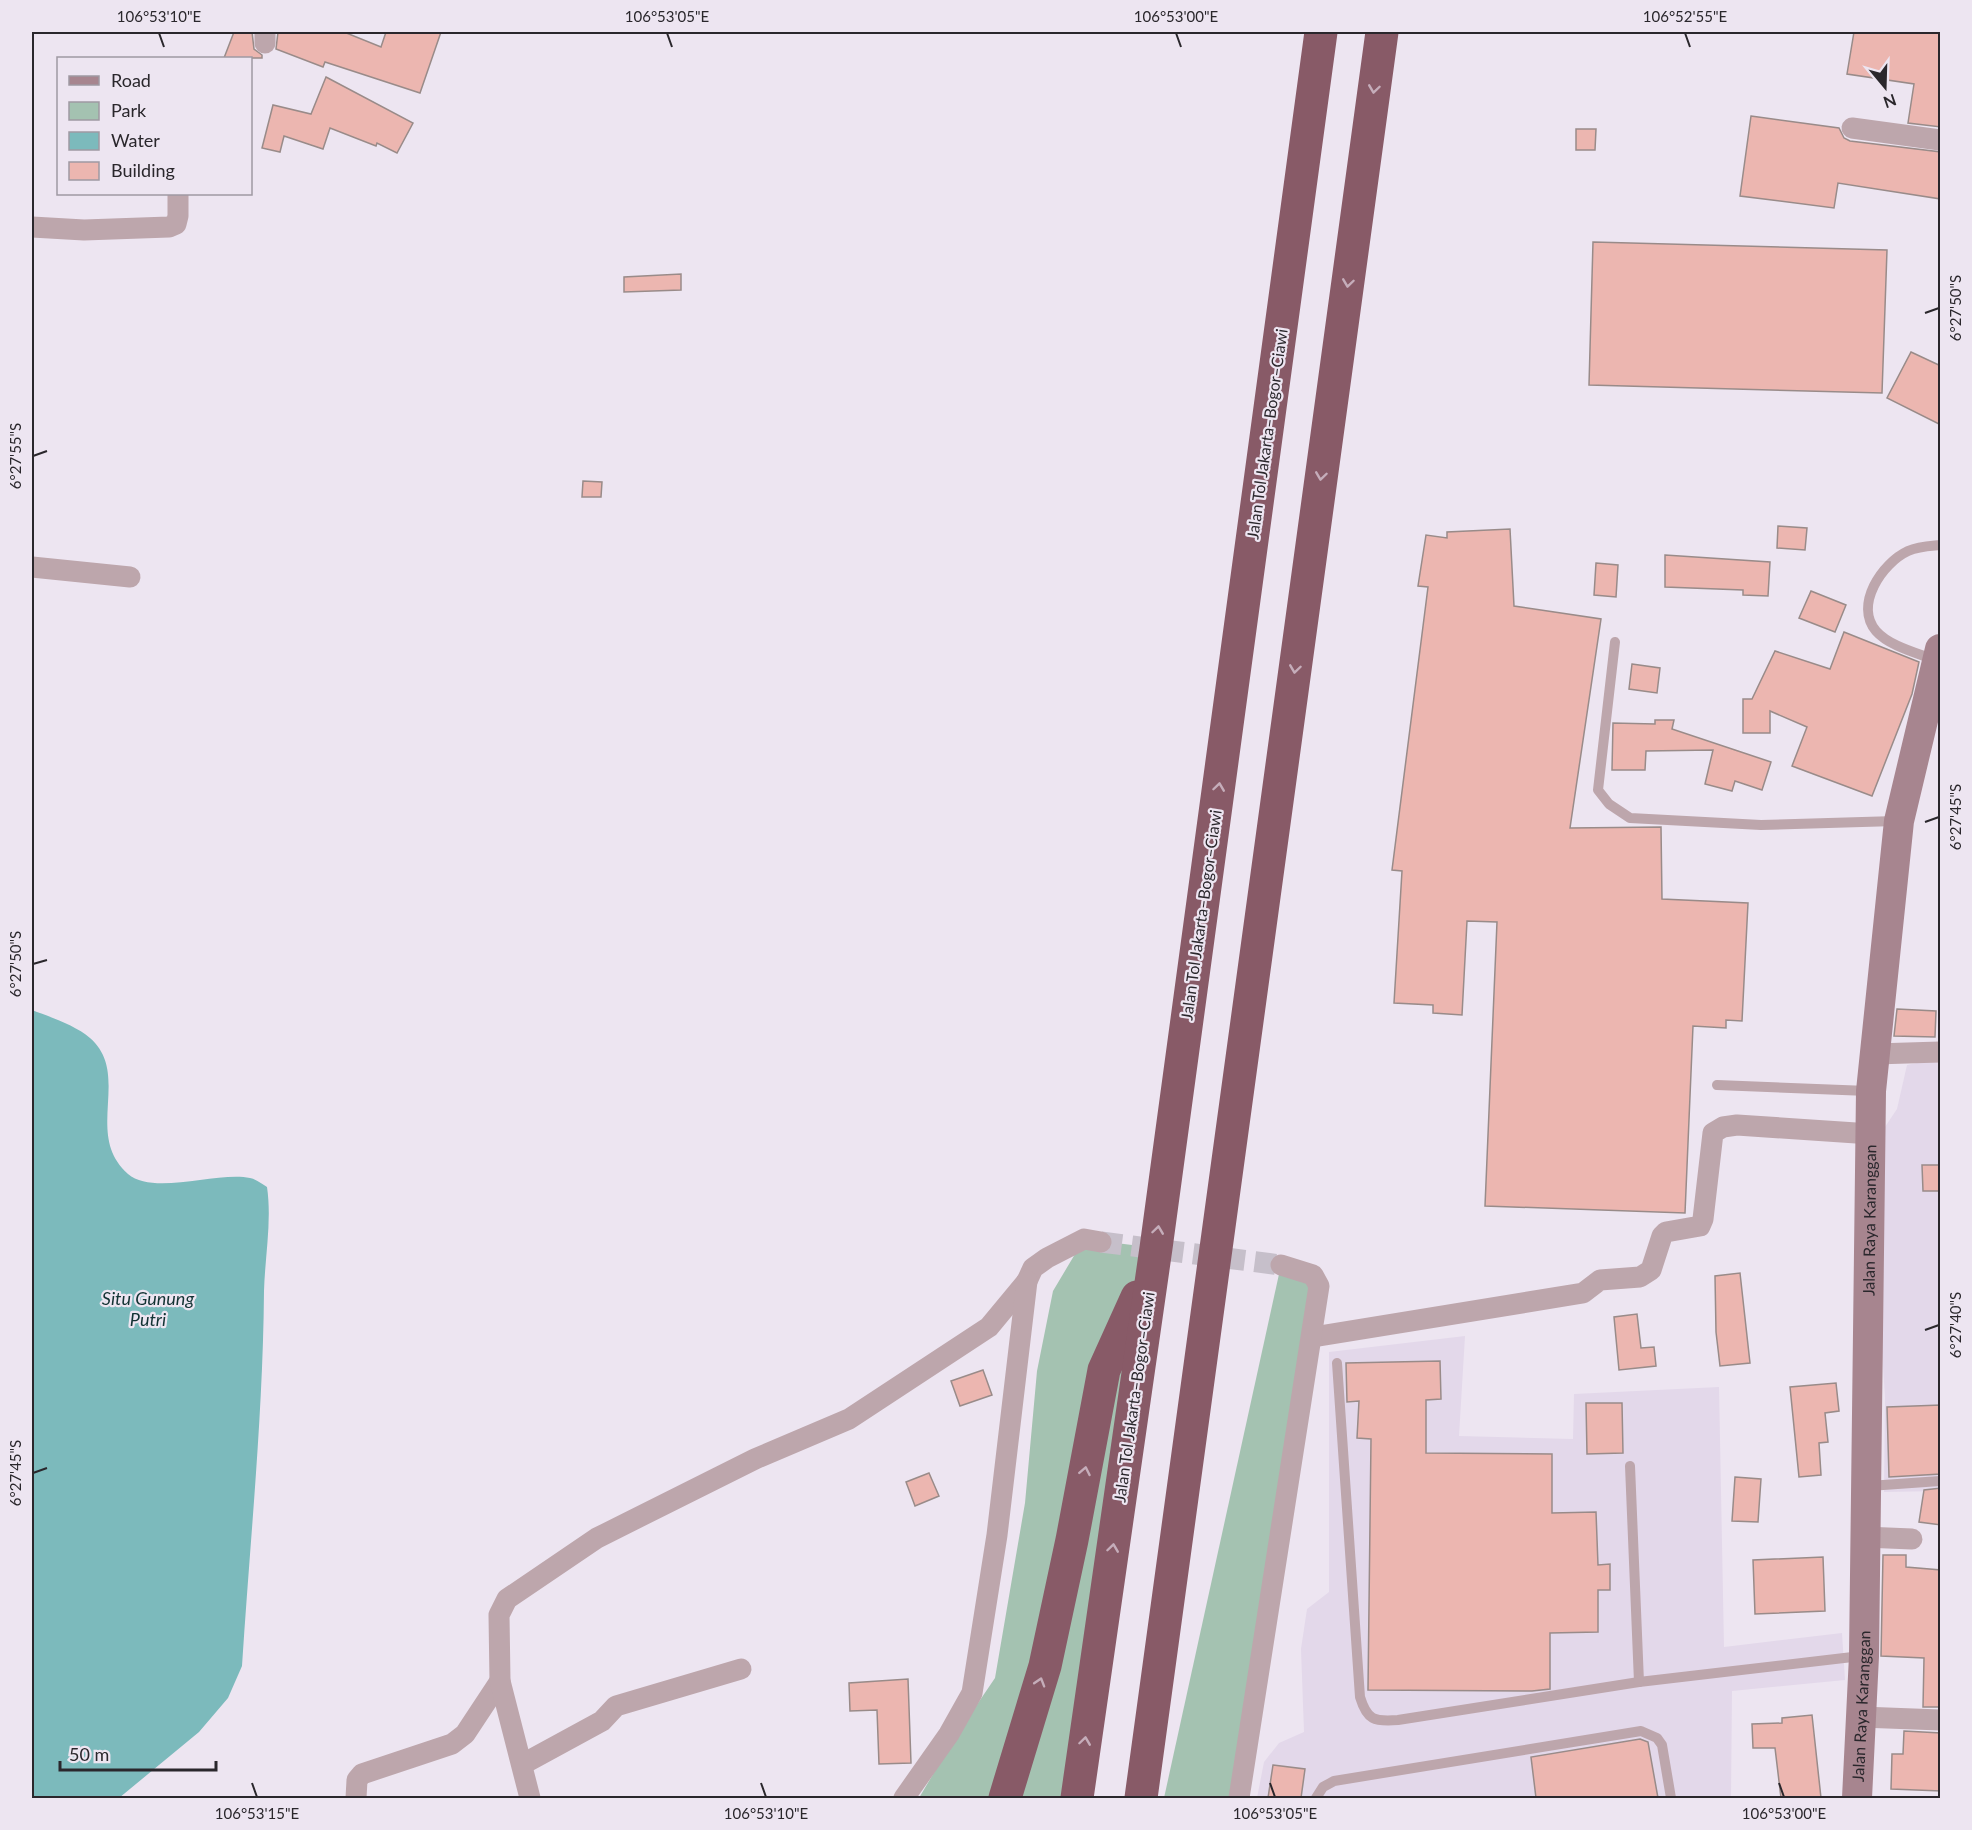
<svg xmlns="http://www.w3.org/2000/svg" width="1972" height="1830" viewBox="0 0 1972 1830" font-family="Lato,sans-serif">
	<rect width="100%" height="100%" fill="#ede5f1"/>
	<g fill="#e3d8ea">
		<polygon points="1926,1061 1940,1061 1940,1491 1884,1492 1885,1397 1880,1321 1885,1127 1897,1109 1907,1065"/>
		<polygon points="1465,1336 1459,1436 1573,1439 1574,1394 1719,1387 1724,1647 1842,1633 1845,1680 1732,1691 1731,1798 1257,1798 1264,1762 1279,1743 1304,1732 1301,1649 1307,1609 1329,1592 1329,1352"/>
	</g>
	<g fill="#a4c2b1">
		<polygon points="1084,1239 1156,1248 1077,1798 919,1798 955,1737 995,1678 1025,1503 1037,1371 1053,1291"/>
		<polygon points="1281,1265 1313,1275 1239,1798 1164,1798"/>
	</g>
	<path fill="#7cbabc" d="M 32,1010 C 50,1017 75,1025 90,1038 C 132,1075 83,1134 128,1174 C 154,1196 218,1171 250,1178 C 256,1179 262,1184 267,1187 C 272,1221 265,1256 264,1291 C 263,1416 250,1541 242,1666 L 228,1698 L 199,1732 L 119,1798 L 32,1798 Z"/>
	<g fill="#ecb6b0" stroke="#998b89" stroke-width="1.5">
		<polygon points="234,32 252,32 254,49 262,55 262,58 224,58"/>
		<polygon points="278,32 344,32 381,47 386,32 441,32 420,93 325,62 323,67 276,49"/>
		<polygon points="1854,32 1941,32 1941,127 1908,123 1914,84 1847,74"/>
		<polygon points="326,77 413,123 397,153 377,143 376,146 330,128 323,149 284,136 280,152 262,148 273,105 311,114"/>
		<polygon points="1751,116 1839,128 1844,138 1850,141 1941,152 1941,199 1838,183 1834,208 1740,196"/>
		<polygon points="1576,129 1596,129 1595,150 1576,150"/>
		<polygon points="1593,242 1887,250 1882,393 1589,385"/>
		<polygon points="681,274 681,290 624,292 624,277"/>
		<polygon points="1911,352 1941,366 1941,425 1887,398"/>
		<polygon points="583,481 602,482 601,497 582,497"/>
		<polygon points="1778,526 1807,528 1805,550 1777,548"/>
		<polygon points="1510,529 1514,606 1601,619 1570,828 1661,827 1662,899 1748,903 1742,1021 1726,1020 1726,1028 1693,1026 1685,1213 1485,1206 1497,922 1467,921 1462,1015 1433,1013 1433,1005 1394,1003 1402,871 1392,870 1428,587 1418,586 1426,535 1447,538 1447,532"/>
		<polygon points="1665,555 1770,562 1768,596 1743,595 1743,590 1665,587"/>
		<polygon points="1596,563 1618,565 1616,597 1594,595"/>
		<polygon points="1811,591 1846,605 1835,632 1799,618"/>
		<polygon points="1844,632 1919,662 1912,694 1872,796 1792,766 1807,727 1770,711 1770,733 1743,733 1743,699 1752,699 1775,651 1830,669"/>
		<polygon points="1632,664 1660,668 1657,693 1629,689"/>
		<polygon points="1655,720 1674,720 1672,729 1771,762 1762,790 1735,781 1732,791 1705,784 1713,750 1646,751 1645,770 1612,770 1613,723 1655,724"/>
		<polygon points="1897,1009 1936,1011 1935,1037 1894,1036"/>
		<polygon points="1922,1165 1941,1165 1941,1191 1923,1191"/>
		<polygon points="1740,1273 1750,1363 1720,1366 1716,1332 1715,1276"/>
		<polygon points="1637,1314 1641,1348 1654,1347 1656,1366 1619,1370 1614,1317"/>
		<polygon points="1440,1361 1441,1399 1426,1400 1426,1453 1552,1454 1552,1513 1596,1512 1598,1565 1610,1564 1610,1590 1598,1590 1598,1632 1550,1633 1550,1689 1532,1691 1368,1690 1371,1439 1357,1438 1359,1401 1347,1402 1346,1363"/>
		<polygon points="983,1370 992,1395 960,1406 951,1381"/>
		<polygon points="1836,1383 1839,1411 1825,1413 1828,1442 1819,1443 1821,1475 1799,1477 1790,1387"/>
		<polygon points="1586,1403 1622,1403 1623,1453 1587,1454"/>
		<polygon points="1941,1405 1941,1474 1889,1477 1887,1407"/>
		<polygon points="929,1473 939,1496 915,1506 906,1482"/>
		<polygon points="1735,1477 1761,1479 1758,1522 1732,1521"/>
		<polygon points="1941,1488 1941,1525 1919,1522 1924,1490"/>
		<polygon points="1883,1555 1906,1555 1906,1567 1941,1570 1941,1707 1923,1707 1924,1658 1881,1656"/>
		<polygon points="1823,1557 1825,1611 1755,1614 1753,1560"/>
		<polygon points="908,1679 911,1763 879,1764 877,1710 850,1711 849,1683"/>
		<polygon points="1812,1715 1821,1798 1781,1798 1775,1748 1753,1748 1752,1724 1782,1723 1782,1718"/>
		<polygon points="1904,1731 1941,1733 1941,1791 1891,1789 1892,1754 1903,1754"/>
		<polygon points="1640,1739 1648,1742 1658,1798 1536,1798 1531,1757"/>
		<polygon points="1273,1765 1305,1769 1301,1798 1268,1798"/>
	</g>
	<g fill="none" stroke-linecap="round" stroke-linejoin="round">
		<polyline stroke="#c6bfca" stroke-width="21" stroke-dasharray="21 10" stroke-linecap="butt" points="1101,1242 1281,1265"/>
		<g stroke="#bda6ac" stroke-width="10">
			<polyline points="1615,642 1598,790 1609,804 1630,818 1761,825 1896,821"/>
			<path d="M 1935,660 C 1917,653 1889,646 1876,631 C 1854,605 1882,563 1908,551 C 1919,546 1929,546 1940,545"/>
			<polyline points="1717,1085 1868,1091"/>
			<path d="M 1337,1363 L 1360,1697 C 1367,1720 1374,1722 1398,1720 L 1639,1682 L 1861,1656"/>
			<polyline points="1630,1466 1639,1682"/>
			<polyline points="1869,1486 1940,1481"/>
			<polyline points="1316,1798 1323,1787 1334,1781 1641,1731 1657,1738 1662,1745 1671,1798"/>
		</g>
		<g stroke="#bda6ac" stroke-width="21">
			<polyline points="265,43 265,32"/>
			<polyline points="1852,128 1940,140"/>
			<polyline points="32,227 84,230 169,227 176,224 178,216 178,194"/>
			<polyline points="32,567 130,577"/>
			<polyline points="1875,1054 1940,1052"/>
			<polyline points="1313,1337 1583,1293 1600,1280 1640,1277 1651,1270 1662,1236 1666,1232 1700,1226 1703,1219 1713,1133 1723,1127 1737,1125 1871,1134"/>
			<polyline points="1864,1537 1912,1539"/>
			<polyline points="1861,1717 1940,1720"/>
			<polyline points="523,1764 602,1721 616,1706 741,1669"/>
			<polyline points="356,1798 357,1780 362,1774 452,1744 465,1734 500,1681"/>
			<polyline points="530,1798 500,1681 499,1615 507,1599 597,1538 755,1459 849,1419 989,1327 1027,1281 1033,1268 1047,1258 1084,1239 1101,1242"/>
			<polyline points="904,1798 949,1734 972,1693 997,1535 1027,1281"/>
			<polyline points="1239,1798 1319,1286 1313,1275 1281,1265"/>
		</g>
		<path stroke="#a7858f" stroke-width="30" id="s1" d="M 1857,1798 L 1864,1656 L 1871,1091 L 1899,821 L 1940,649"/>
		<g stroke="#885a67" stroke-width="33">
			<polyline points="1005,1798 1045,1666 1072,1540 1104,1370 1137,1297"/>
			<polyline points="1077,1798 1156,1248 1321,32"/>
			<polyline points="1141,1798 1382,32"/>
		</g>
	</g>
	<defs><path id="oneway-chevron" d="M-2-3.5L2.5 0L-2 3.5" fill="none" stroke-width="1.6" stroke-linecap="round" stroke-linejoin="round" transform="scale(1.5)"/></defs>
	<g stroke="#c5adba">
		<use href="#oneway-chevron" transform="translate(1374 89) rotate(98)"/>
		<use href="#oneway-chevron" transform="translate(1348 283) rotate(98)"/>
		<use href="#oneway-chevron" transform="translate(1321 476) rotate(98)"/>
		<use href="#oneway-chevron" transform="translate(1295 669) rotate(98)"/>
		<use href="#oneway-chevron" transform="translate(1219 787) rotate(-82)"/>
		<use href="#oneway-chevron" transform="translate(1158 1230) rotate(-82)"/>
		<use href="#oneway-chevron" transform="translate(1085 1471) rotate(-79)"/>
		<use href="#oneway-chevron" transform="translate(1113 1548) rotate(-82)"/>
		<use href="#oneway-chevron" transform="translate(1040 1682) rotate(-73)"/>
		<use href="#oneway-chevron" transform="translate(1085 1741) rotate(-82)"/>
	</g>
	<path fill="none" stroke="#2a272c" stroke-width="2" d="M 159,33 L 164,47M 667,33 L 672,47M 1176,33 L 1181,47M 1685,33 L 1690,47M 1925,313 L 1939,308M 33,456 L 47,451M 1925,822 L 1939,817M 33,964 L 47,960M 1925,1330 L 1939,1325M 33,1473 L 47,1468M 252,1783 L 257,1797M 761,1783 L 766,1797M 1270,1783 L 1275,1797M 1779,1783 L 1784,1797"/>
	<g text-anchor="middle" stroke-width="4.5" stroke-linejoin="round" paint-order="stroke">
		<g font-size="16" fill="#2a272c" stroke="#ede5f1">
			<text transform="translate(1267 434) rotate(-82)" y="6">Jalan Tol Jakarta–Bogor–Ciawi</text>
			<text transform="translate(1201 915) rotate(-82)" y="6">Jalan Tol Jakarta–Bogor–Ciawi</text>
			<text dy="6" stroke="none"><textPath href="#s1" startOffset="578">Jalan Raya Karanggan</textPath></text>
			<text transform="translate(1134 1397) rotate(-82)" y="6">Jalan Tol Jakarta–Bogor–Ciawi</text>
			<text dy="6" stroke="none"><textPath href="#s1" startOffset="92">Jalan Raya Karanggan</textPath></text>
		</g>
		<g font-size="18" font-style="italic" fill="#123233" stroke="#ede5f1">
			<text x="148" y="1305">Situ Gunung<tspan x="148" dy="21">Putri</tspan></text>
		</g>
	</g>
	<rect width="1972" height="1830" fill="none" stroke="#ede5f1" stroke-width="66"/>
	<rect x="57" y="57" width="195" height="138" fill="#ede5f1" stroke="#9f99a2" stroke-width="1.5"/>
	<rect x="69" y="76" width="30" height="9" fill="#a7858f" stroke="#9f99a2" stroke-width="1.5"/>
	<text x="111" y="87" font-size="18" fill="#2a272c">Road</text>
	<rect x="69" y="102" width="30" height="18" fill="#a4c2b1" stroke="#9f99a2" stroke-width="1.5"/>
	<text x="111" y="117" font-size="18" fill="#2a272c">Park</text>
	<rect x="69" y="132" width="30" height="18" fill="#7cbabc" stroke="#9f99a2" stroke-width="1.5"/>
	<text x="111" y="147" font-size="18" fill="#2a272c">Water</text>
	<rect x="69" y="162" width="30" height="18" fill="#ecb6b0" stroke="#9f99a2" stroke-width="1.5"/>
	<text x="111" y="177" font-size="18" fill="#2a272c">Building</text>
	<g transform="translate(1885 87) rotate(161)" stroke="#ede5f1" stroke-width="4.5" paint-order="stroke">
	<path d="M0-4.5L10 22L0 15L-10 22Z" fill="#2a272c"/>
	<text y="-9" font-size="16" font-weight="bold" text-anchor="middle" fill="#2a272c">N</text>
	</g>
	<path d="M60 1761v9h156v-9" fill="none" stroke="#2a272c" stroke-width="3"/>
	<text x="69" y="1761" font-size="18" fill="#2a272c" stroke="#ede5f1" stroke-width="4.5" paint-order="stroke">50 m</text>
	<rect x="33" y="33" width="1906" height="1764" fill="none" stroke="#2a272c" stroke-width="2"/>
	<g font-size="15" text-anchor="middle" fill="#2a272c">
		<text x="159" y="22">106°53'10"E</text>
		<text x="667" y="22">106°53'05"E</text>
		<text x="1176" y="22">106°53'00"E</text>
		<text x="1685" y="22">106°52'55"E</text>
		<text transform="translate(1956 308) rotate(-90)" y="5">6°27'50"S</text>
		<text transform="translate(16 456) rotate(-90)" y="5">6°27'55"S</text>
		<text transform="translate(1956 817) rotate(-90)" y="5">6°27'45"S</text>
		<text transform="translate(16 964) rotate(-90)" y="5">6°27'50"S</text>
		<text transform="translate(1956 1325) rotate(-90)" y="5">6°27'40"S</text>
		<text transform="translate(16 1473) rotate(-90)" y="5">6°27'45"S</text>
		<text x="257" y="1819">106°53'15"E</text>
		<text x="766" y="1819">106°53'10"E</text>
		<text x="1275" y="1819">106°53'05"E</text>
		<text x="1784" y="1819">106°53'00"E</text>
	</g>
</svg>
